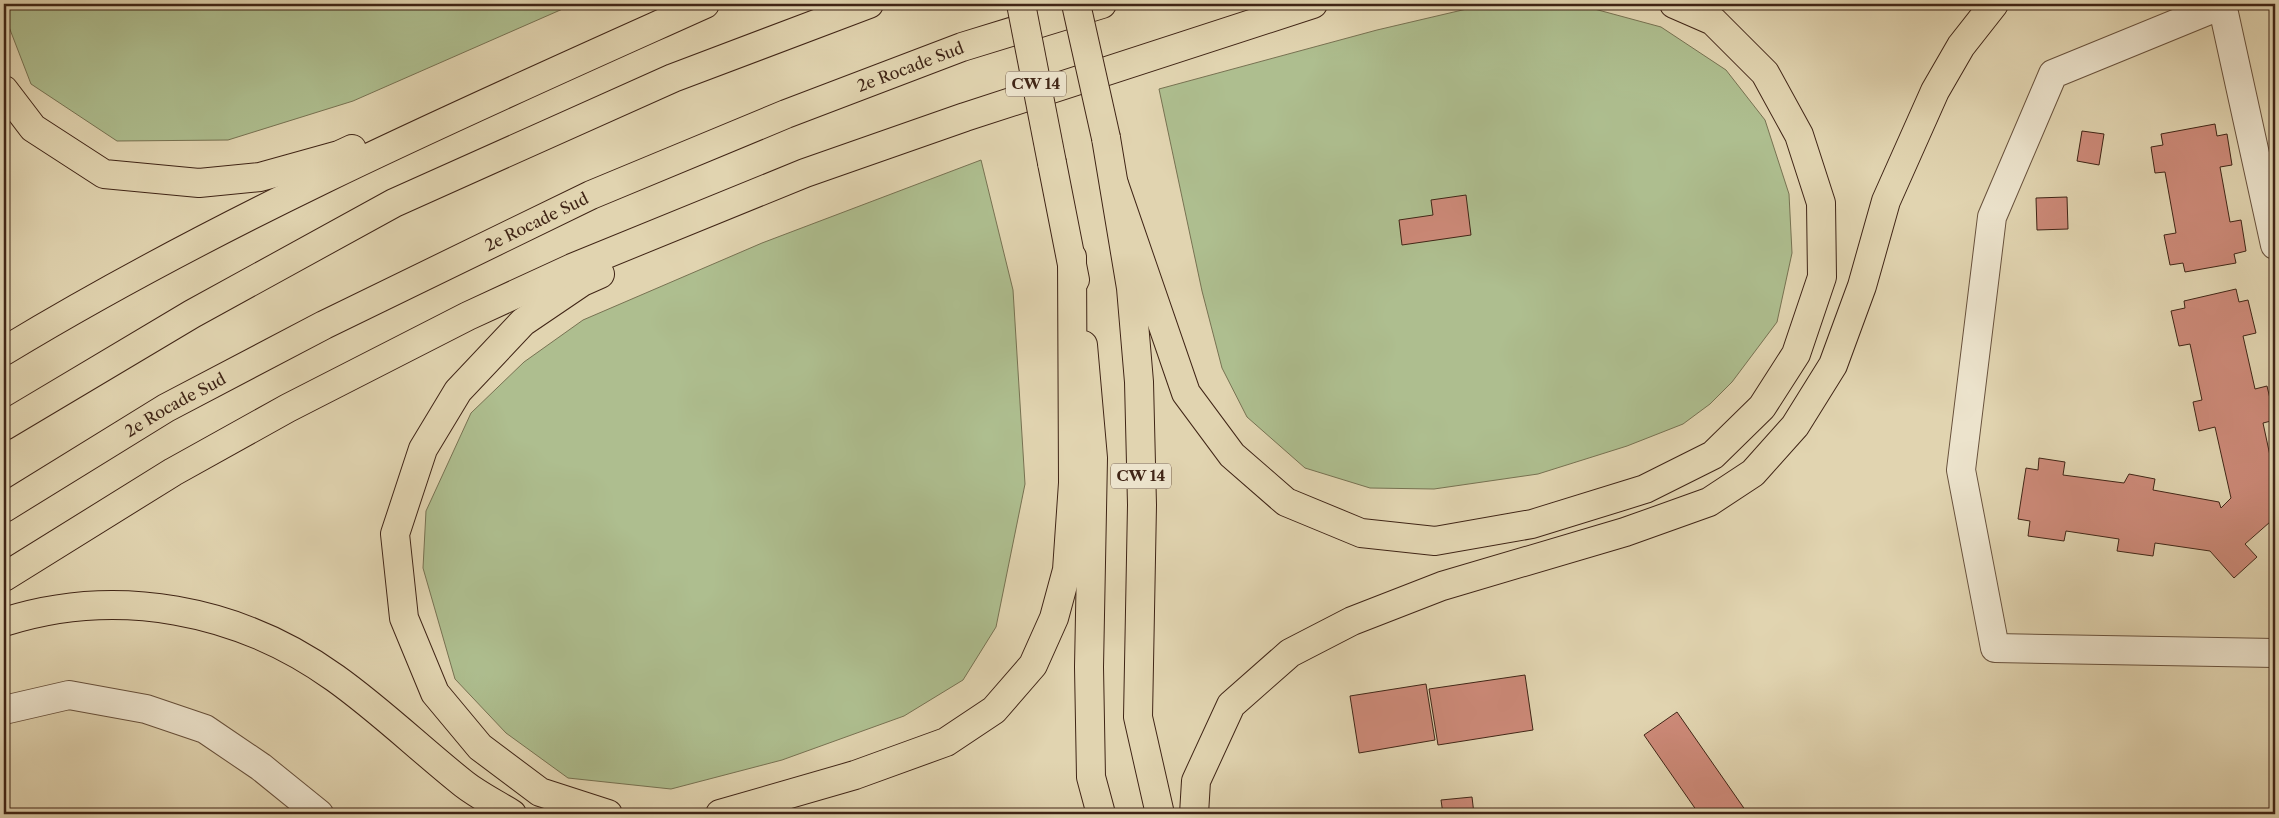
<svg xmlns="http://www.w3.org/2000/svg" width="2279" height="818" viewBox="0 0 2279 818" font-family="'Libre Caslon Text',serif">
	<rect width="100%" height="100%" fill="#e1d4b0"/>
	<filter id="stains"><feTurbulence type="fractalNoise" baseFrequency=".004" numOctaves="4"/><feColorMatrix values="0 0 0 0 .2 0 0 0 0 .09 0 0 0 0 .02 0 0 0 .5 -.17"/></filter>
	<radialGradient id="worn" r=".72"><stop offset=".6" stop-color="#630" stop-opacity="0"/><stop offset="1" stop-color="#630" stop-opacity=".3"/></radialGradient>
	<g fill="#aebe8f" stroke="#777252">
		<polygon points="4,4 574,4 353,101 228,140 117,141 31,84 4,14"/>
		<polygon points="1488,4 1587,7 1661,27 1726,70 1765,120 1789,194 1792,253 1777,322 1732,382 1710,404 1683,424 1627,446 1538,474 1434,489 1370,488 1305,468 1247,417 1222,368 1202,291 1159,89 1377,30"/>
		<polygon points="981,160 1013,290 1025,484 996,627 963,680 904,716 782,760 671,789 568,778 506,733 455,679 423,568 426,511 471,413 524,362 583,320 762,243"/>
	</g>
	<g fill="#cd8a79" stroke="#402516">
		<polygon points="2215,124 2217,136 2227,134 2232,165 2220,167 2230,222 2241,220 2246,251 2234,254 2236,263 2185,272 2183,263 2170,265 2164,235 2176,233 2165,172 2155,173 2151,147 2163,145 2161,134"/>
		<polygon points="2082,131 2104,134 2099,165 2077,161"/>
		<polygon points="1466,195 1471,235 1402,245 1399,220 1433,215 1431,200"/>
		<polygon points="2067,197 2068,229 2037,230 2036,198"/>
		<polygon points="2236,289 2239,302 2248,300 2256,333 2243,336 2255,389 2267,386 2275,420 2263,423 2275,479 2275,524 2270,522 2245,544 2257,557 2234,578 2210,551 2155,543 2153,556 2117,551 2119,539 2066,531 2064,541 2028,536 2030,521 2018,519 2026,468 2038,470 2039,458 2065,462 2063,475 2124,483 2129,474 2155,479 2153,490 2219,502 2221,508 2231,498 2215,427 2199,431 2193,402 2202,400 2190,344 2179,346 2171,311 2185,308 2184,301"/>
		<polygon points="1525,675 1533,730 1438,745 1429,689"/>
		<polygon points="1426,684 1435,740 1359,753 1350,696"/>
		<polygon points="1677,712 1748,814 1699,814 1644,735"/>
		<polygon points="1472,797 1474,814 1443,814 1441,800"/>
	</g>
	<g fill="none" stroke-linecap="round" stroke-linejoin="round">
		<defs>
			<g id="minor">
				<polyline points="2222,4 2275,245"/>
				<polyline points="2224,4 2053,74 1992,217 1961,470 1995,648 2275,653"/>
				<polyline points="4,710 69,695 146,709 205,729 261,767 319,814"/>
			</g>
			<g id="trunk">
				<polyline points="1106,138 1131,288 1139,382 1142,505 1138,717 1160,814"/>
				<polyline points="1052,163 1075,280"/>
				<polyline points="1083,345 1093,458 1089,667 1091,777 1101,814"/>
			</g>
			<g id="motorway">
				<polyline points="4,90 33,128 104,174 199,183 260,177 339,155 352,149"/>
				<polyline points="1114,184 1186,393 1232,455 1286,502 1361,533 1435,541 1532,524 1645,489 1713,455 1762,407 1796,354 1822,277 1821,203 1799,135 1765,73 1713,21 1674,4"/>
				<polyline points="600,274 582,282 523,322 458,391 423,449 395,534 404,618 435,693 480,747 540,792 608,814"/>
				<path d="M 4,351 C 227,216 467,111 705,4"/>
				<polyline points="4,426 192,314 394,203 673,78 869,4"/>
				<path id="s1" d="M 4,508 L 166,408 L 324,325 L 591,195 L 786,114 L 962,47 L 1102,4"/>
				<polyline points="4,577 173,472 288,408 468,316 572,268 805,173 965,117 1313,4"/>
				<path d="M 4,622 C 117,586 239,609 335,678 C 380,710 420,749 464,784 C 478,795 496,804 512,814"/>
				<polyline points="720,814 855,775 946,742 994,710 1033,665 1054,618 1067,570 1073,483 1072,257"/>
				<polyline points="1194,814 1196,781 1231,705 1290,653 1352,621 1442,586 1625,532 1709,502 1753,473 1795,426 1833,365 1862,286 1886,201 1935,91 1961,46 1994,4"/>
			</g>
		</defs>
		<use href="#minor" stroke="#68513c" stroke-width="30"/>
		<use href="#trunk" stroke="#402516" stroke-width="30"/>
		<use href="#motorway" stroke="#402516" stroke-width="30"/>
		<use href="#minor" stroke="#ece3cc" stroke-width="28"/>
		<use href="#trunk" stroke="#e1d4b0" stroke-width="28"/>
		<use href="#motorway" stroke="#e1d4b0" stroke-width="28"/>
		<defs>
			<g id="trunk-bridge">
				<polyline points="1021,4 1052,163"/>
				<polyline points="1076,4 1106,138"/>
			</g>
		</defs>
		<use href="#trunk-bridge" stroke="#402516" stroke-width="30" stroke-linecap="butt"/>
		<use href="#trunk-bridge" stroke="#e1d4b0" stroke-width="28"/>
	</g>
	<g text-anchor="middle" stroke-width="4.5" stroke-linejoin="round" paint-order="stroke">
		<g fill="#ece3cc" stroke="#745e4d" stroke-width="1">
			<rect x="1006" y="71.5" width="60" height="25" rx="4"/>
			<rect x="1111" y="463.5" width="60" height="25" rx="4"/>
		</g>
		<g font-size="15" font-weight="bold" fill="#402516">
			<text x="1036" y="89">CW 14</text>
			<text x="1141" y="481">CW 14</text>
		</g>
		<g font-size="16" fill="#402516" stroke="#ece3cc">
			<text dy="6" stroke="none"><textPath href="#s1" startOffset="1010">2e Rocade Sud</textPath></text>
			<text dy="6" stroke="none"><textPath href="#s1" startOffset="605">2e Rocade Sud</textPath></text>
			<text dy="6" stroke="none"><textPath href="#s1" startOffset="200">2e Rocade Sud</textPath></text>
		</g>
	</g>
	<rect width="2279" height="818" fill="none" stroke="#e1d4b0" stroke-width="20"/>
	<rect x="5" y="5" width="2269" height="808" fill="none" stroke="#402516" stroke-width="2.5"/>
	<rect x="10" y="10" width="2259" height="798" fill="none" stroke="#402516"/>
	<rect width="100%" height="100%" filter="url(#stains)"/>
	<rect width="100%" height="100%" fill="url(#worn)"/>
</svg>
